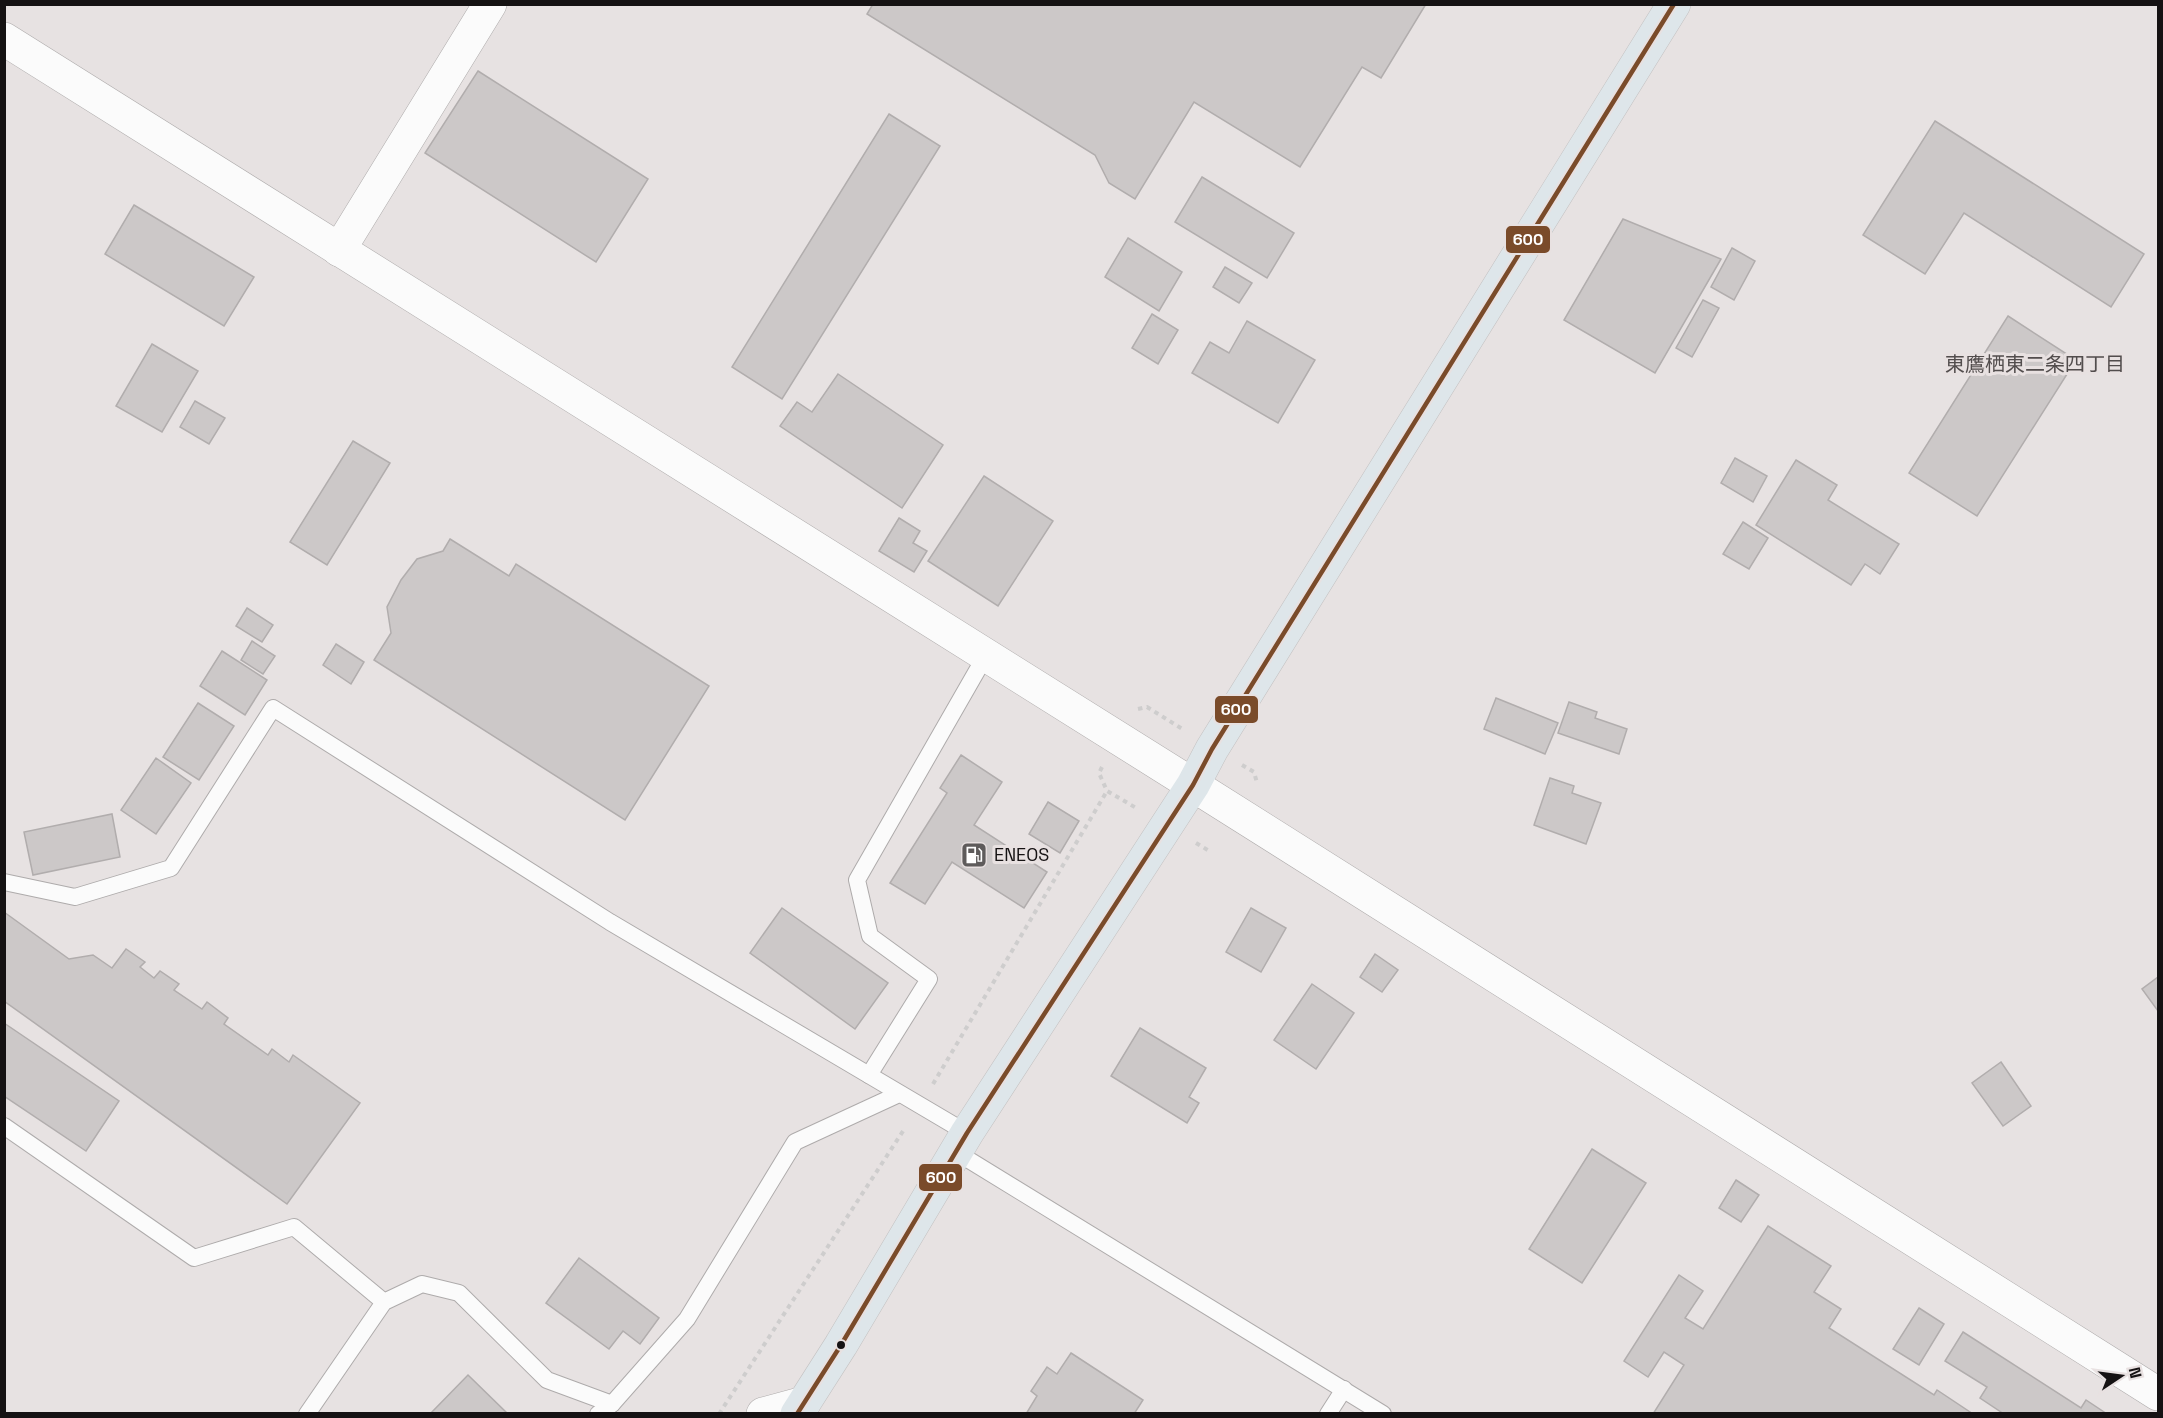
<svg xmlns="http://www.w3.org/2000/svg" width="2163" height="1418" viewBox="0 0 2163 1418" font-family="'Space Grotesk','Noto Sans JP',sans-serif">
	<rect width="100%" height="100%" fill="#e7e2e2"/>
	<g fill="#ccc8c8" stroke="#b1adad" stroke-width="1.5">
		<polygon points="873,4 1426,4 1381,78 1362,67 1300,167 1194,102 1135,199 1109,183 1095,155 867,14"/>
		<polygon points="478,71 648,179 596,262 425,153"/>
		<polygon points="889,114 940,146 782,399 732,367"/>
		<polygon points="1935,121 2144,254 2111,307 1964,213 1925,274 1863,235"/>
		<polygon points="1202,177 1294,233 1267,278 1175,222"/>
		<polygon points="134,205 254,277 224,326 105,254"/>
		<polygon points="1623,219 1721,259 1655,373 1564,320"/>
		<polygon points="1128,238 1182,272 1159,311 1105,277"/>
		<polygon points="1732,248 1755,261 1734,300 1711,287"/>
		<polygon points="1225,267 1252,283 1239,303 1213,287"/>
		<polygon points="1703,300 1719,308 1692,357 1676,348"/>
		<polygon points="1152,314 1178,330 1158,364 1132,348"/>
		<polygon points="2008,316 2076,360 1977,516 1909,473"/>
		<polygon points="1247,321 1315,360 1278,423 1192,373 1210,342 1229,353"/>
		<polygon points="152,344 198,371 162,432 116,406"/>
		<polygon points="838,374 943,445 902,508 780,426 797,402 812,412"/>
		<polygon points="195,401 225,418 209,444 180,427"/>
		<polygon points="353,441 390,463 327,565 290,542"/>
		<polygon points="1735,458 1767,476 1753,502 1721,483"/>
		<polygon points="1796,460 1837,485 1828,500 1899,544 1880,574 1865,564 1851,585 1756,525"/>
		<polygon points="984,476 1053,521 998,606 928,561"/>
		<polygon points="899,518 920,531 913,543 927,551 914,572 879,551"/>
		<polygon points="1743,522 1768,538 1749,569 1723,554"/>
		<polygon points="450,539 509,576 516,564 709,686 625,820 374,660 391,633 387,607 401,580 417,559 443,551"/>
		<polygon points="247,608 273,625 262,642 236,626"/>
		<polygon points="252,641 275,656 263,674 241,660"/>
		<polygon points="336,644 364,662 351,684 323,665"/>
		<polygon points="222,651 267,680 245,715 200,686"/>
		<polygon points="1496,698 1558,723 1545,754 1484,729"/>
		<polygon points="1569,702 1597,712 1595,718 1627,729 1619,754 1558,733"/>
		<polygon points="198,703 234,726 199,780 163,757"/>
		<polygon points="961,755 1002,782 974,825 1047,872 1024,908 952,862 925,904 890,883 947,793 940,788"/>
		<polygon points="156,758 191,783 156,834 121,810"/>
		<polygon points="1550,778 1574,786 1572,793 1601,803 1586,844 1534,825"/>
		<polygon points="1048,802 1079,821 1060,853 1029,834"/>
		<polygon points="112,814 120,857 33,875 24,832"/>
		<polygon points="782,908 888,983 855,1029 750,953"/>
		<polygon points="1251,908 1286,928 1261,972 1226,952"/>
		<polygon points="4,912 69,959 93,955 112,968 126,949 145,962 140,967 154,978 160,971 179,984 174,990 202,1009 207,1002 228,1018 224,1024 268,1055 272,1049 289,1062 293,1055 360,1103 287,1204 4,1001"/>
		<polygon points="1375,954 1398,970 1382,992 1360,977"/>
		<polygon points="2158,977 2158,1011 2142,989"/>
		<polygon points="1312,984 1354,1013 1316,1069 1274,1040"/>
		<polygon points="4,1023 119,1101 86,1151 4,1096"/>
		<polygon points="1140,1028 1206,1068 1189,1097 1199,1103 1187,1123 1111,1076"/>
		<polygon points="2001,1062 2031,1106 2003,1126 1972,1083"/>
		<polygon points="1592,1149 1646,1183 1582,1283 1529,1249"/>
		<polygon points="1736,1180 1759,1195 1741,1222 1719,1208"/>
		<polygon points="1768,1226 1831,1266 1814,1292 1841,1309 1829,1328 1934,1395 1937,1390 1973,1414 1653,1414 1684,1365 1664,1352 1648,1377 1624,1361 1679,1275 1703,1291 1685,1318 1703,1329"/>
		<polygon points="579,1258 659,1318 640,1344 623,1331 609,1349 546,1303"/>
		<polygon points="1919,1308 1944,1324 1919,1365 1893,1349"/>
		<polygon points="1963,1332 2081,1408 2086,1400 2107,1414 2004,1414 1980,1398 1987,1387 1945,1361"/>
		<polygon points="1071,1353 1143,1400 1134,1414 1026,1414 1037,1396 1031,1391 1047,1367 1057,1374"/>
		<polygon points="468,1375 508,1414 430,1414"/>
	</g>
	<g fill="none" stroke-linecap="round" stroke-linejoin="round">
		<defs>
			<g id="lane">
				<polyline points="4,882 75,897 171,868 273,708 610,922 967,1133"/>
				<polyline points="869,1075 929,979 870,936 857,880 986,655"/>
				<polyline points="4,1126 194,1258 294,1227 384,1302"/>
				<polyline points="956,1152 1383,1414"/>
				<polyline points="307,1414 384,1302 422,1284 459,1293 547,1380 612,1404"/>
				<polyline points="598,1414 612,1404 687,1319 795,1142 899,1094"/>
				<polyline points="1328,1414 1344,1389"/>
			</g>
			<g id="street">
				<polyline points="4,39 1193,785 2158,1394"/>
				<polyline points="339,250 490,4"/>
				<polyline points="763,1414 804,1403"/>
			</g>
			<polyline id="primary" points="797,1414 841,1345 967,1133 1193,785 1212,749 1674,4"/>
		</defs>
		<use href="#lane" stroke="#aeabab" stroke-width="18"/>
		<use href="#street" stroke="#aeabab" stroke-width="34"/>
		<use href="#primary" stroke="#c3c1c1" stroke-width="34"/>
		<g stroke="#cecdcd" stroke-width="4" stroke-dasharray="4.5 4.5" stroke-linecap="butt">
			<polyline points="1138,709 1147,707 1184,730"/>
			<polyline points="1242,765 1254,772 1257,783"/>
			<polyline points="1102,767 1099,773 1107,791 1138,809"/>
			<polyline points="1196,843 1211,852"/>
			<polyline points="933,1084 1107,791"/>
			<polyline points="719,1414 905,1128"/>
		</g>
		<use href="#lane" stroke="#fbfbfb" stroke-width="16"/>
		<use href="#street" stroke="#fbfbfb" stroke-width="33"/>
		<use href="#primary" stroke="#dee6ea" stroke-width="33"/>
		<defs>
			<polyline id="bus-1" points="797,1414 841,1345 967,1133 1193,785 1212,749 1674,4"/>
		</defs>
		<use href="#bus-1" stroke="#e8e1e1" stroke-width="9"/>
		<use href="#bus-1" stroke="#7a4b2a" stroke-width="4.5"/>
	</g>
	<defs>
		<symbol id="fuel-square" viewBox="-11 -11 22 22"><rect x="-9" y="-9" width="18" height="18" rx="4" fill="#5e5b5b" stroke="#e8e1e1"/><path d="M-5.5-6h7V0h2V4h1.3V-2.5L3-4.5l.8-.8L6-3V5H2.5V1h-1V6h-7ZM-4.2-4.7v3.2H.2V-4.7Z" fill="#fff"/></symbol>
	</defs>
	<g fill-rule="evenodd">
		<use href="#fuel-square" x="959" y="840" width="30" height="30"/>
	</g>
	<circle fill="#151213" stroke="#e8e1e1" stroke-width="2" cx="841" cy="1345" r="5"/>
	<g text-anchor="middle" stroke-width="6" stroke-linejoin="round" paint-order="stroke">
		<g font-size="18" fill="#151213" stroke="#e8e1e1" text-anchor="start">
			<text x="994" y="861">ENEOS</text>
		</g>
		<g font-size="20" fill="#524d4d" stroke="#e8e1e1">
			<text x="2035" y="371">東鷹栖東二条四丁目</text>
		</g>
	</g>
	<g stroke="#e8e1e1" stroke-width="2">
		<rect x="1505" y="225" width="46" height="29" rx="6" fill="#7a4b2a"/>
		<rect x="1214" y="695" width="45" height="29" rx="6" fill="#7a4b2a"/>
		<rect x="918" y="1163" width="45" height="29" rx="6" fill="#7a4b2a"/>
	</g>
	<g font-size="16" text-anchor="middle" font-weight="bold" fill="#fff">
		<text x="1528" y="245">600</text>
		<text x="1236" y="715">600</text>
		<text x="941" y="1183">600</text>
	</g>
	<rect width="2163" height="1418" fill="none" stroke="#151213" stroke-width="12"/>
	<g transform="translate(2121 1376) rotate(77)" stroke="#e8e1e1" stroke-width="4.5" paint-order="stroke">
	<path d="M0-4.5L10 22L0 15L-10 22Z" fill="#151213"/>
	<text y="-9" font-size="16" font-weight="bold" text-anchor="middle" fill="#151213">N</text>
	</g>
</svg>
